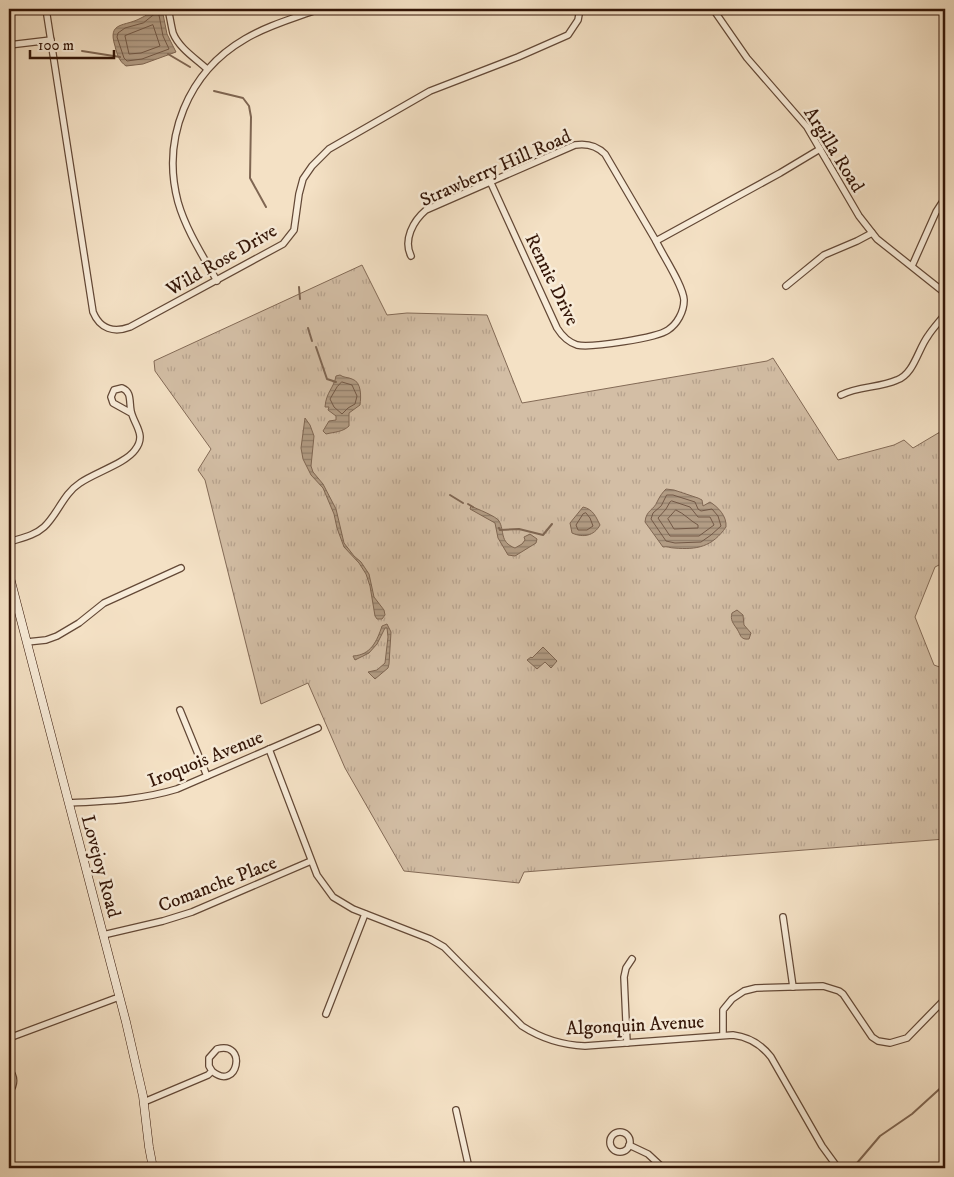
<svg xmlns="http://www.w3.org/2000/svg" width="954" height="1177" viewBox="0 0 954 1177" font-family="'IM FELL DW Pica',serif">
	<defs>
		<pattern id="grass-tufts" width="24" height="20" patternUnits="userSpaceOnUse" patternTransform="scale(1.25)"><rect width="24" height="20" fill="#d3bea5"/><path d="M3 7l-1-3M5 7V3M7 7l1-3M15 17l-1-3M17 17v-4M19 17l1-3" fill="none" stroke="#b6a28d"/></pattern>
		<pattern id="water-rules" width="6" height="5" patternUnits="userSpaceOnUse" patternTransform="scale(1.25)"><rect width="6" height="5" fill="#b29c84"/><path d="M0 2.5h6" fill="none" stroke="#917e6a"/></pattern>
	</defs>
	<rect width="100%" height="100%" fill="#f4e1c5"/>
	<filter id="stains"><feTurbulence type="fractalNoise" baseFrequency=".004" numOctaves="4"/><feColorMatrix values="0 0 0 0 .2 0 0 0 0 .09 0 0 0 0 .02 0 0 0 .5 -.17"/></filter>
	<radialGradient id="worn" r=".72"><stop offset=".6" stop-color="#630" stop-opacity="0"/><stop offset="1" stop-color="#630" stop-opacity=".3"/></radialGradient>
	<polygon fill="url(#grass-tufts)" stroke="#836a56" points="362,265 387,315 407,313 487,315 522,403 767,361 773,358 838,460 894,445 904,440 913,448 945,429 945,562 935,567 915,617 934,665 945,669 945,839 524,872 519,883 404,871 345,768 308,683 261,704 205,480 198,470 211,449 155,371 154,361"/>
	<g fill="url(#water-rules)" stroke="#7f6652">
		<path d="M 154,9 L 162,9 L 167,34 L 176,52 L 143,64 L 126,66 C 119,61 117,55 115,46 C 107,21 125,27 141,18 C 146,16 150,12 154,9 Z"/>
		<path d="M 340,375 C 344,378 348,377 352,379 C 362,382 361,397 360,405 L 349,413 L 349,426 C 343,432 334,432 326,434 L 323,431 L 329,421 L 336,420 L 336,416 L 328,410 L 329,407 L 325,407 C 326,392 334,388 336,376 Z"/>
		<polygon points="305,418 310,425 314,436 311,466 313,472 323,484 336,509 344,543 354,556 361,562 369,574 374,597 384,610 385,615 382,619 377,619 375,616 370,586 366,574 359,563 344,547 337,528 334,514 323,488 311,475 303,459 301,448"/>
		<path d="M 666,489 L 674,490 L 698,498 L 702,500 L 703,506 L 710,502 C 718,507 727,516 726,527 C 712,547 697,550 674,548 C 670,548 667,546 663,547 L 645,522 C 646,510 654,510 657,502 C 660,496 662,493 666,489 Z"/>
		<path d="M 471,506 C 477,509 496,516 499,521 C 505,531 499,542 515,548 L 522,544 L 525,540 L 524,537 L 530,534 L 537,539 L 536,543 L 515,556 L 508,555 L 498,538 L 495,523 L 470,509 Z"/>
		<path d="M 583,507 C 593,509 596,517 600,525 C 594,536 583,538 572,533 L 570,523 Z"/>
		<path d="M 737,610 L 743,615 L 744,625 L 751,633 L 749,639 C 740,640 741,635 737,629 C 733,623 730,620 732,613 Z"/>
		<path d="M 387,624 L 391,632 L 389,664 L 388,668 L 375,679 L 368,672 L 377,670 L 385,663 L 388,637 L 387,628 L 385,628 L 377,644 L 369,653 L 355,660 L 353,656 C 371,655 377,641 382,626 Z"/>
		<polygon points="543,647 557,661 551,668 545,662 537,669 527,660 531,657 532,658"/>
	</g>
	<g fill="none" stroke-linecap="round" stroke-linejoin="round">
		<g stroke="#725846" stroke-width="1">
			<polygon points="155,14 159,15 163,36 169,49 142,59 127,61 124,58 117,37 118,33 125,28 143,23"/>
			<polygon points="153,25 160,46 141,53 129,54 125,36"/>
			<polygon points="342,382 352,385 357,396 355,404 348,408 342,414 334,407 330,399 337,387"/>
			<polygon points="667,495 673,495 695,502 698,509 701,511 712,509 718,516 721,526 711,535 701,542 675,543 666,541 651,519 653,513 661,506"/>
			<polygon points="672,501 690,507 698,517 710,517 714,525 699,536 670,536 658,518 666,509 670,502"/>
			<path d="M 676,510 C 685,514 689,520 698,525 L 698,528 L 674,529 L 668,519 Z"/>
			<polygon points="586,513 590,518 593,526 587,530 578,530 576,525 583,514"/>
		</g>
		<g stroke="#7f6652" stroke-width="2">
			<polyline points="82,51 120,57"/>
			<polyline points="168,54 190,67"/>
			<polyline points="214,91 243,98 249,106 251,117 250,178 266,207"/>
			<polyline points="299,287 300,299"/>
			<polyline points="308,328 312,341"/>
			<polyline points="316,347 327,379 336,382"/>
			<polyline points="450,495 463,503"/>
			<polyline points="468,504 473,507"/>
			<polyline points="499,528 500,530 519,529 543,535 552,524"/>
			<polyline points="857,1163 880,1136 912,1114 945,1084"/>
		</g>
		<defs>
			<g id="minor">
				<path d="M 46,9 L 93,312 C 100,329 114,333 130,327 L 283,244 L 294,230 L 299,194 L 303,179 L 312,166 L 329,149 L 430,91 L 518,57 L 568,35 L 578,20 L 580,9"/>
				<path d="M 168,9 C 170,17 171,25 173,33 C 179,48 195,58 207,69"/>
				<polyline points="713,9 747,58 807,127 859,216 877,239 945,293"/>
				<polyline points="9,45 51,40"/>
				<path d="M 490,181 L 557,328 C 562,336 568,342 577,345 C 591,348 657,338 668,330 C 677,324 684,312 684,300 C 683,285 663,256 656,241"/>
				<path d="M 411,256 C 403,240 413,221 426,210 L 575,145 C 587,143 597,146 605,154 L 656,241 L 780,173 L 820,149"/>
				<polyline points="912,266 936,212 945,198"/>
				<path d="M 217,281 C 203,256 186,230 178,202 C 161,138 188,72 245,39 C 268,25 295,18 319,9"/>
				<polyline points="786,286 824,255 857,241 872,233"/>
				<path d="M 841,395 C 859,386 879,388 897,380 C 914,374 918,349 928,336 C 933,328 940,321 945,314"/>
				<path d="M 9,542 C 21,538 34,536 44,527 C 58,514 63,494 80,483 C 94,473 126,463 135,450 C 147,435 134,425 131,411 C 129,401 132,392 122,388 L 114,390 L 111,397 L 113,403 L 131,413"/>
				<polyline points="27,642 46,640 57,636 79,623 104,603 181,568"/>
				<polyline points="180,710 207,776"/>
				<path d="M 269,749 L 317,875 L 333,897 L 353,909 L 430,939 L 444,947 L 522,1026 C 542,1039 561,1045 585,1046 L 733,1035 C 749,1037 761,1044 771,1057 L 822,1146 L 838,1168"/>
				<path d="M 69,803 C 107,801 141,800 177,789 L 318,728"/>
				<polyline points="943,904 945,908"/>
				<polyline points="783,917 793,987"/>
				<polyline points="103,935 163,921 192,912 311,861"/>
				<polyline points="326,1014 365,914"/>
				<polyline points="723,1035 723,1010 732,999 744,991 756,988 823,986 839,991 843,994 872,1037 878,1041 890,1043 907,1038 945,999"/>
				<polyline points="9,1038 119,997"/>
				<polyline points="627,1043 624,977 626,968 632,959"/>
				<path d="M 9,1070 C 15,1076 15,1085 9,1092"/>
				<path d="M 144,1102 L 208,1075 L 212,1071 L 209,1066 L 209,1058 L 217,1049 C 248,1040 238,1093 212,1071"/>
				<polyline points="456,1110 469,1168"/>
				<circle cx="620" cy="1142" r="10"/>
				<polyline points="629,1145 648,1154 663,1168"/>
			</g>
			<g id="secondary">
				<polyline points="9,574 126,1022 143,1096 149,1147 153,1168"/>
				<polyline points="943,1168 945,1166"/>
			</g>
		</defs>
		<use href="#minor" stroke="#634836" stroke-width="8"/>
		<use href="#secondary" stroke="#331507" stroke-width="9"/>
		<use href="#minor" stroke="#f8ecd9" stroke-width="5.5"/>
		<use href="#secondary" stroke="#f8ecd9" stroke-width="8"/>
	</g>
	<g text-anchor="middle" stroke-width="5" stroke-linejoin="round" paint-order="stroke">
		<g font-size="19" fill="#331507" stroke="#f8ecd9">
			<text transform="translate(835 149) rotate(58)" y="7">Argilla Road</text>
			<text transform="translate(495 167) rotate(-24)" y="7">Strawberry Hill Road</text>
			<text transform="translate(221 259) rotate(-30)" y="7">Wild Rose Drive</text>
			<text transform="translate(553 279) rotate(64)" y="7">Rennie Drive</text>
			<text transform="translate(205 758) rotate(-22)" y="7">Iroquois Avenue</text>
			<text transform="translate(102 866) rotate(75)" y="7">Lovejoy Road</text>
			<text transform="translate(217 883) rotate(-21)" y="7">Comanche Place</text>
			<text transform="translate(635 1024) rotate(-3)" y="7">Algonquin Avenue</text>
		</g>
	</g>
	<rect width="954" height="1177" fill="none" stroke="#f4e1c5" stroke-width="30"/>
	<rect x="10" y="10" width="934" height="1157" fill="none" stroke="#331507" stroke-width="2.5"/>
	<rect x="15" y="15" width="924" height="1147" fill="none" stroke="#331507"/>
	<path d="M30 50v8h84v-8" fill="none" stroke="#331507" stroke-width="2.5"/>
	<text x="38" y="50" font-size="15" fill="#331507" stroke="#f8ecd9" stroke-width="4" paint-order="stroke">100 m</text>
	<rect width="100%" height="100%" filter="url(#stains)"/>
	<rect width="100%" height="100%" fill="url(#worn)"/>
</svg>
